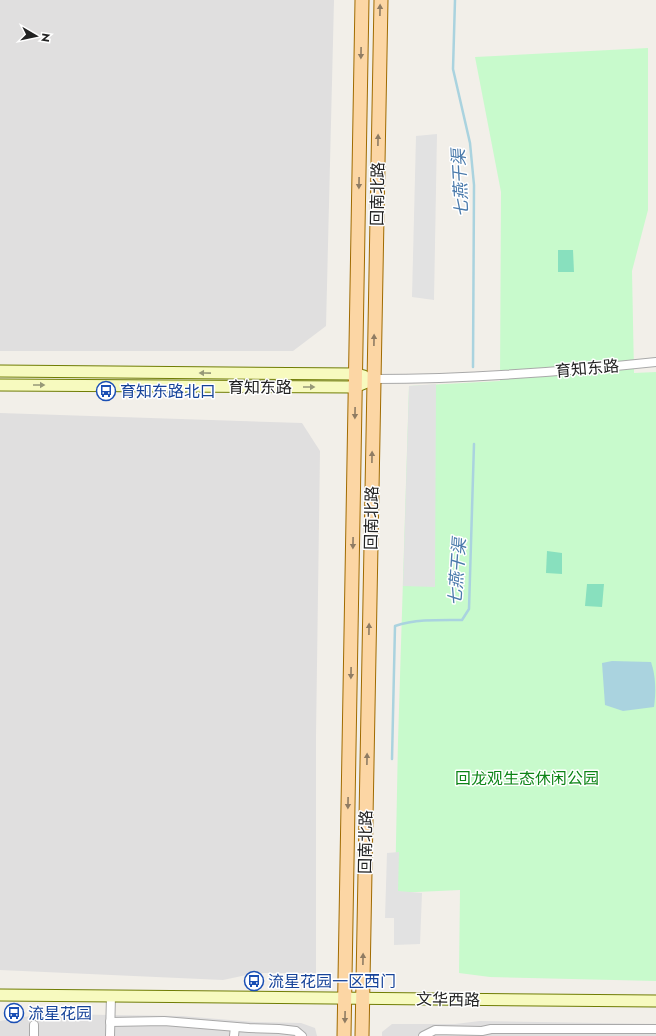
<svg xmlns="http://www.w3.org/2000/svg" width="656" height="1036" viewBox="0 0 656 1036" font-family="Jost,'Noto Sans SC',sans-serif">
	<rect width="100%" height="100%" fill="#f2efe9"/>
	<g fill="#e0dfdf">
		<polygon points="0,0 334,0 326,326 293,351 0,351"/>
		<polygon points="0,413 302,423 320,451 316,736 316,973 256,973 223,980 0,970"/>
		<polygon points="43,1014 182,1016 254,1022 301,1023 315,1028 317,1036 0,1036 0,1021"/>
		<polygon points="480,1021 656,1024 656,1036 382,1036 382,1032 392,1024 455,1024"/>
	</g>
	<polygon fill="#c8facc" points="648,48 648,210 632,271 634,373 656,372 656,981 490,977 459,973 460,890 395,893 398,741 409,386 500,381 501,192 475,57"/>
	<g fill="#88e0be">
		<polygon points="558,250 573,250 574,272 558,272"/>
		<polygon points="547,551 562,553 562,574 546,573"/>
		<polygon points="587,584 604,584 602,607 585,606"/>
	</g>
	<g fill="#e2e2e2">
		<polygon points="437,134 434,300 412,297 416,136"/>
		<polygon points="436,384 435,587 403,586 409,386"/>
		<polygon points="399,852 398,891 422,893 420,944 394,945 394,918 385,918 387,853"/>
	</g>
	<path fill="#aad3df" d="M 612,661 L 651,662 C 656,676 656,693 654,707 L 623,711 L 605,705 L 602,663 Z"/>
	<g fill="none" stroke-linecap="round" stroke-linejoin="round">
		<g stroke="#aad3df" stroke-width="2.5">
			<polyline points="455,0 453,69 470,143 474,185 473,367"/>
			<path d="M 392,759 L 395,626 C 416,619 440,620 462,620 L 469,609 L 474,444"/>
		</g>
		<defs>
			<g id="street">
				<path d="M 374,379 C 468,379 562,372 656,362"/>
				<polyline points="110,1022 164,1021 249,1028 279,1029 296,1031 302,1036"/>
				<polyline points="34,1036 34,1025"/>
				<polyline points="110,1036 111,996"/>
				<polyline points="234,1036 235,1027"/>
				<polyline points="423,1036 435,1030 482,1031 491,1029 656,1029"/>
			</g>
			<g id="secondary">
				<polyline points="0,371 356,374 364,376"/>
				<polyline points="0,385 355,387 374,379"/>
				<polyline points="0,995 656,1001"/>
			</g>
			<g id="primary">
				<polyline points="344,1036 362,0"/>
				<polyline points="362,1036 381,0"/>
			</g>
		</defs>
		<use href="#street" stroke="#a9a9a9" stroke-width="10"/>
		<use href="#secondary" stroke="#707d05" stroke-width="13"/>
		<use href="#primary" stroke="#a06b00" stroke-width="15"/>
		<use href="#street" stroke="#fff" stroke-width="8"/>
		<use href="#secondary" stroke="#f7fabf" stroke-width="11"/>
		<use href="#primary" stroke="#fcd6a4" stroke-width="13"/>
	</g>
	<defs><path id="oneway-solid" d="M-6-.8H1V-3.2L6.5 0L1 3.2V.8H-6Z"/></defs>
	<g fill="#8f7c63">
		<use href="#oneway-solid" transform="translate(380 10) rotate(-89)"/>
		<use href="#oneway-solid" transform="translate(361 53) rotate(91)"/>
		<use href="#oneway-solid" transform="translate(378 140) rotate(-89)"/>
		<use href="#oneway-solid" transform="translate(359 183) rotate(91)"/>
		<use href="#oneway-solid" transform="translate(374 340) rotate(-89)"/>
		<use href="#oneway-solid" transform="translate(355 413) rotate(91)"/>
		<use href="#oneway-solid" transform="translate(372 457) rotate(-89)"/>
		<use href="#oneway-solid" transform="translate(353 543) rotate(91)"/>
		<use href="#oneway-solid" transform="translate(369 629) rotate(-89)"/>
		<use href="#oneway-solid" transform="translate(351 673) rotate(91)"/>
		<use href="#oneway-solid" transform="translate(367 759) rotate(-89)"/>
		<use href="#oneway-solid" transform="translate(348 803) rotate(91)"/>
		<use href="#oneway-solid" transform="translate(363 959) rotate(-89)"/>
		<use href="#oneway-solid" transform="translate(345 1017) rotate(91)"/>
	</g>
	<g fill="#979978">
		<use href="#oneway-solid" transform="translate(205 373) rotate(-179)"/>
		<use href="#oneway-solid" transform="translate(39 385)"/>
		<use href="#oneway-solid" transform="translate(309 387)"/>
	</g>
	<defs>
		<symbol id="bus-ring" viewBox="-11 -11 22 22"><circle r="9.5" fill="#fff" stroke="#1a4fb4" stroke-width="1.5"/><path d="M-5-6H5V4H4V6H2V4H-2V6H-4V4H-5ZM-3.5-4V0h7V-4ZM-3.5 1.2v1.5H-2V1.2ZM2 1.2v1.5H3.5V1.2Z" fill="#1a4fb4"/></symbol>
	</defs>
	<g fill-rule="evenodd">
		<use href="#bus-ring" x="95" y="380" width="22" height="22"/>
		<use href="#bus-ring" x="243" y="970" width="22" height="22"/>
		<use href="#bus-ring" x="3" y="1002" width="22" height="22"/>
	</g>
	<g text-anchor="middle" stroke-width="3" stroke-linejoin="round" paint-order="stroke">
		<g font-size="16" fill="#222" stroke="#fff">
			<text transform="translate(377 194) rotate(-89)" y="6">回南北路</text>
			<text transform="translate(587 368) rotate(-5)" y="6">育知东路</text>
			<text x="260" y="393">育知东路</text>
			<text transform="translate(371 518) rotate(-89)" y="6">回南北路</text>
			<text transform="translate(365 842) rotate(-89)" y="6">回南北路</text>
			<text transform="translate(448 999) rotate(1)" y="6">文华西路</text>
		</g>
		<g font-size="16" fill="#164399" stroke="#fff" text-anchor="start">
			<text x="120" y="397">育知东路北口</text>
			<text x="268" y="987">流星花园一区西门</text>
			<text x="28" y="1019">流星花园</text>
		</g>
		<g font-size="16" fill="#0c8416" stroke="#fff">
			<text x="527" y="784">回龙观生态休闲公园</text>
		</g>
		<g font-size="17" font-style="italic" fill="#4a7aab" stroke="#fff">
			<text transform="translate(460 183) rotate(-93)" y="6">七燕干渠</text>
			<text transform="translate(457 572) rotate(-86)" y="6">七燕干渠</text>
		</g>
	</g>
	<g transform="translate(36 36) rotate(99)" stroke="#ffffff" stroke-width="3" paint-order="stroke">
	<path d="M0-3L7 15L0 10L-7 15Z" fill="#222222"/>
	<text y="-6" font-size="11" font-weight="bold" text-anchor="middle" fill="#222222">N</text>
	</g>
</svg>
